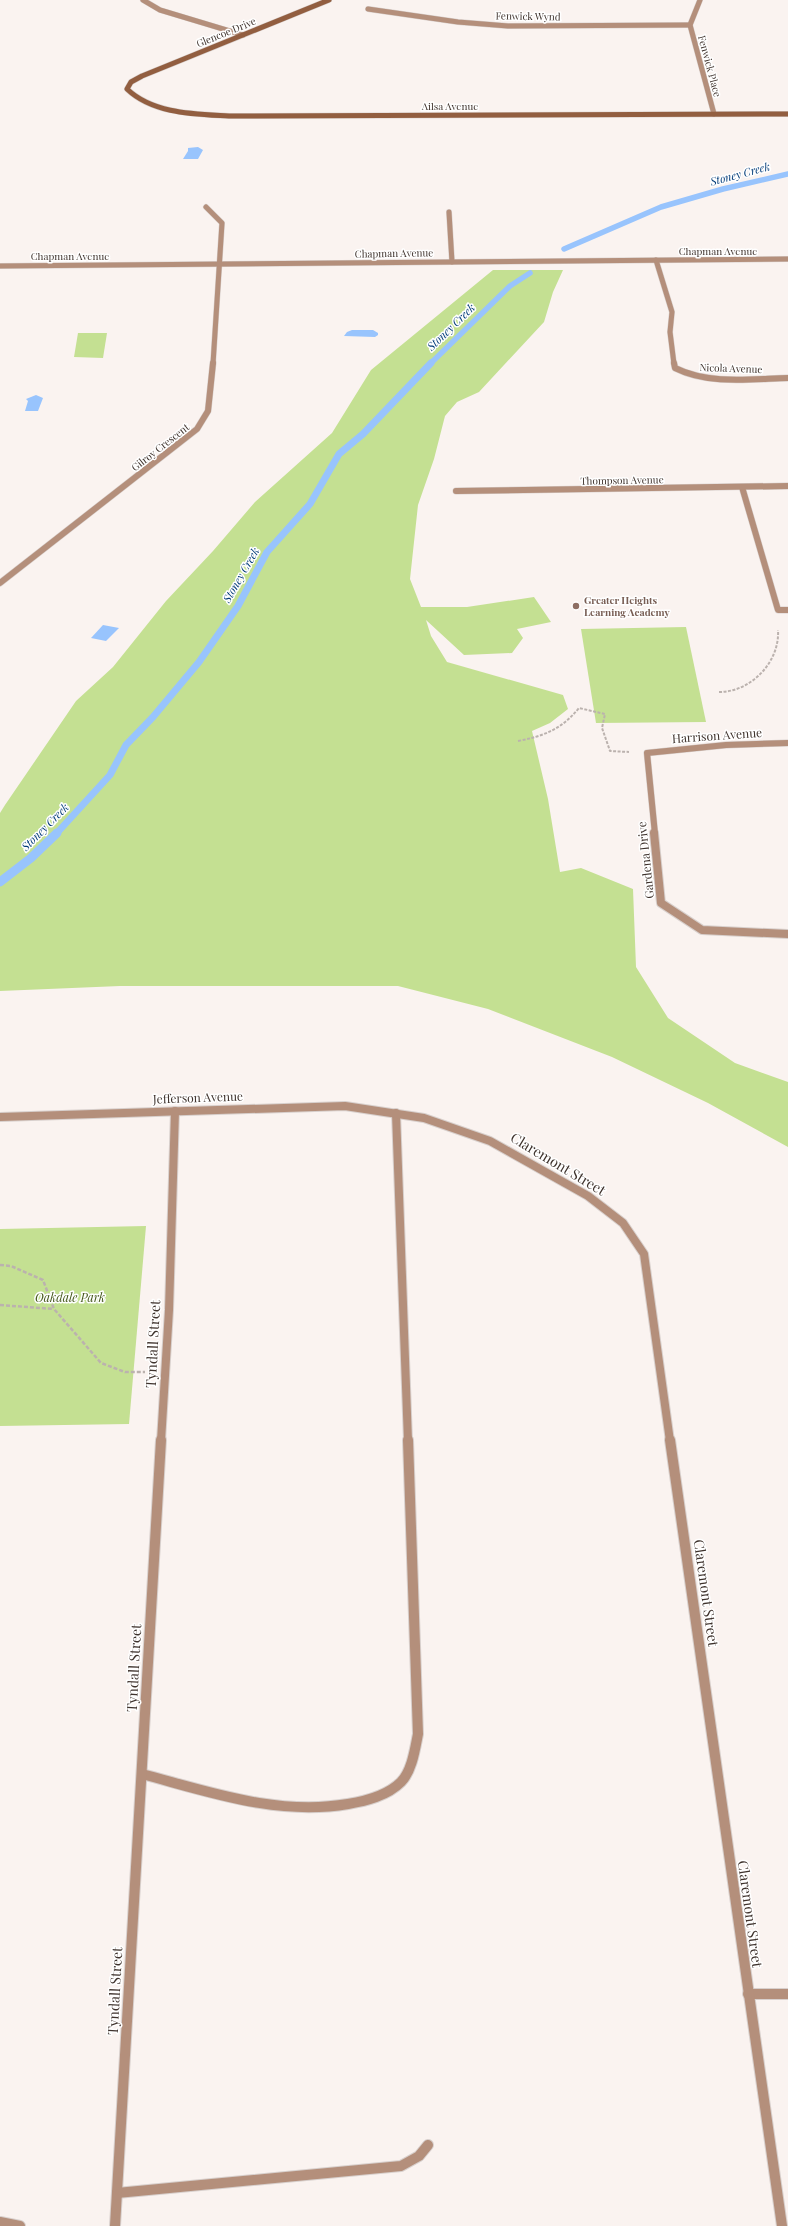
<svg xmlns="http://www.w3.org/2000/svg" width="788" height="2226" viewBox="0 0 788 2226" font-family="'Playfair Display',serif">
	<rect width="100%" height="100%" fill="#faf3f0"/>
	<g fill="#c4e092">
		<polygon points="493,270 563,270 553,292 544,322 479,392 457,402 445,416 434,459 418,505 410,579 421,607 467,607 534,597 551,622 517,629 523,638 512,653 464,655 426,620 431,636 447,662 563,695 568,709 550,723 532,731 548,799 560,872 581,868 633,889 636,967 668,1018 735,1063 788,1082 788,1147 708,1103 612,1057 488,1009 398,986 120,986 0,991 0,813 5,805 76,701 113,667 166,601 213,551 255,502 332,433 371,370"/>
		<polygon points="78,333 107,333 103,358 74,357"/>
		<polygon points="686,627 706,722 596,723 581,629"/>
		<polygon points="146,1226 129,1424 0,1426 0,1229"/>
	</g>
	<g fill="#98c4fd">
		<polygon points="198,147 203,150 198,159 183,159 188,151 188,148"/>
		<polygon points="352,330 373,330 378,333 378,335 375,337 344,336 347,332"/>
		<polygon points="36,395 43,398 38,411 25,411 28,401 26,399"/>
		<polygon points="103,625 119,628 106,641 91,638"/>
	</g>
	<g fill="none" stroke-linecap="round" stroke-linejoin="round">
		<g stroke="#98c4fd" stroke-width="5.5">
			<polyline points="564,249 661,207 723,189 788,174"/>
			<polyline points="430,364 510,286 530,273"/>
		</g>
		<polyline stroke="#98c4fd" stroke-width="7" points="56,834 110,775 126,745 153,717 199,662 238,606 267,552 310,504 339,454 363,434 431,363"/>
		<polyline stroke="#98c4fd" stroke-width="9" points="0,882 31,858 57,833"/>
		<defs>
			<polyline id="lane-far2" points="742,487 778,610 788,610"/>
			<polyline id="lane-far1" points="396,1113 408,1441"/>
			<g id="lane">
				<path d="M 142,1774 C 210,1792 277,1816 348,1804 C 366,1801 387,1796 401,1782 C 412,1771 415,1749 418,1734 L 408,1440"/>
				<polyline points="748,1994 788,1994"/>
				<polyline points="117,2193 401,2166 419,2156 428,2145"/>
				<polyline points="0,2222 20,2226"/>
			</g>
			<g id="street-far3">
				<polyline points="143,0 160,10 243,35"/>
				<polyline points="700,0 690,25 714,114"/>
				<polyline points="368,9 458,22 508,26 690,25"/>
				<polyline points="206,207 222,223 213,364"/>
				<polyline points="449,212 452,262"/>
				<polyline points="656,260 672,312 670,332 674,364"/>
				<polyline points="0,266 788,259"/>
			</g>
			<g id="street-far2">
				<path d="M 674,363 L 675,368 C 709,385 751,379 788,378"/>
				<polyline points="456,491 788,486"/>
				<polyline points="0,583 197,429 208,411 213,363"/>
				<polyline points="655,834 647,753 726,745 788,743"/>
			</g>
			<g id="street-far1">
				<polyline points="654,833 661,903 702,930 788,934"/>
				<polyline points="0,1117 345,1106 424,1118 490,1141 588,1196 623,1223 644,1254 670,1441"/>
				<polyline points="161,1441 169,1310 175,1111"/>
			</g>
			<g id="street">
				<polyline points="670,1440 782,2226"/>
				<polyline points="115,2226 161,1440"/>
			</g>
			<path id="secondary" d="M 329,0 L 142,76 L 131,82 L 127,89 C 153,114 195,114 229,116 L 788,114"/>
		</defs>
		<use href="#lane-far2" stroke="#d8d0cd" stroke-width="7"/>
		<use href="#lane-far1" stroke="#d8d0cd" stroke-width="10"/>
		<use href="#lane" stroke="#d8d0cd" stroke-width="12"/>
		<use href="#street-far3" stroke="#d8d0cd" stroke-width="6"/>
		<use href="#street-far2" stroke="#d8d0cd" stroke-width="7"/>
		<use href="#street-far1" stroke="#d8d0cd" stroke-width="10"/>
		<use href="#street" stroke="#d8d0cd" stroke-width="12"/>
		<use href="#secondary" stroke="#d8d0cd" stroke-width="6"/>
		<g stroke="#bbb2ae" stroke-width="2" stroke-dasharray="3 1.5" stroke-linecap="butt">
			<path d="M 719,692 C 751,692 780,662 778,630"/>
			<path d="M 518,741 C 544,736 562,729 579,708 L 605,714 L 602,728 L 610,751 L 629,752"/>
		</g>
		<g stroke="#bbb2ae" stroke-width="2.5" stroke-dasharray="4 2" stroke-linecap="butt">
			<polyline points="0,1265 11,1266 43,1280 54,1309 101,1363 125,1372 145,1372"/>
			<polyline points="0,1305 54,1309"/>
		</g>
		<use href="#lane-far2" stroke="#b48f7b" stroke-width="6"/>
		<use href="#lane-far1" stroke="#b48f7b" stroke-width="8"/>
		<use href="#lane" stroke="#b48f7b" stroke-width="10"/>
		<use href="#street-far3" stroke="#b48f7b" stroke-width="5"/>
		<use href="#street-far2" stroke="#b48f7b" stroke-width="6"/>
		<use href="#street-far1" stroke="#b48f7b" stroke-width="8"/>
		<use href="#street" stroke="#b48f7b" stroke-width="10"/>
		<use href="#secondary" stroke="#925e40" stroke-width="5"/>
	</g>
	<circle fill="#8d6e63" stroke="#fff" stroke-width="1.5" cx="576" cy="606" r="4"/>
	<g text-anchor="middle" stroke-width="3" stroke-linejoin="round" paint-order="stroke">
		<g font-size="10" fill="#3e322c" stroke="#fff">
			<text transform="translate(528 16) rotate(1)" y="4">Fenwick Wynd</text>
			<text transform="translate(226 32) rotate(-22)" y="4">Glencoe Drive</text>
			<text transform="translate(710 66) rotate(75)" y="4">Fenwick Place</text>
			<text x="450" y="110">Ailsa Avenue</text>
			<text x="718" y="255">Chapman Avenue</text>
			<text transform="translate(394 253) rotate(-1)" y="4">Chapman Avenue</text>
			<text x="70" y="260">Chapman Avenue</text>
			<text transform="translate(731 368) rotate(2)" y="4">Nicola Avenue</text>
			<text transform="translate(160 447) rotate(-38)" y="4">Gilroy Crescent</text>
			<text transform="translate(622 480) rotate(-1)" y="4">Thompson Avenue</text>
		</g>
		<g font-size="10" font-weight="bold" fill="#785e54" stroke="#fff" text-anchor="start">
			<text x="584" y="604">Greater Heights<tspan x="584" dy="12">Learning Academy</tspan></text>
		</g>
		<g font-size="11" font-style="italic" fill="#013a77" stroke="#fff">
			<text transform="translate(740 174) rotate(-15)" y="4">Stoney Creek</text>
			<text transform="translate(451 327) rotate(-44)" y="4">Stoney Creek</text>
			<text transform="translate(241 575) rotate(-60)" y="4">Stoney Creek</text>
			<text transform="translate(45 827) rotate(-45)" y="4">Stoney Creek</text>
		</g>
		<g font-size="12" fill="#3e322c" stroke="#fff">
			<text transform="translate(717 736) rotate(-4)" y="4">Harrison Avenue</text>
			<text transform="translate(646 860) rotate(-96)" y="4">Gardena Drive</text>
			<text transform="translate(198 1098) rotate(-2)" y="4">Jefferson Avenue</text>
		</g>
		<g font-size="12" font-style="italic" fill="#46591c" stroke="#fff">
			<text x="70" y="1302">Oakdale Park</text>
		</g>
		<g font-size="14" fill="#3e322c" stroke="#fff">
			<text transform="translate(558 1164) rotate(31)" y="5">Claremont Street</text>
			<text transform="translate(153 1344) rotate(-87)" y="5">Tyndall Street</text>
			<text transform="translate(706 1593) rotate(82)" y="5">Claremont Street</text>
			<text transform="translate(134 1668) rotate(-87)" y="5">Tyndall Street</text>
			<text transform="translate(750 1914) rotate(82)" y="5">Claremont Street</text>
			<text transform="translate(115 1991) rotate(-87)" y="5">Tyndall Street</text>
		</g>
	</g>
</svg>
